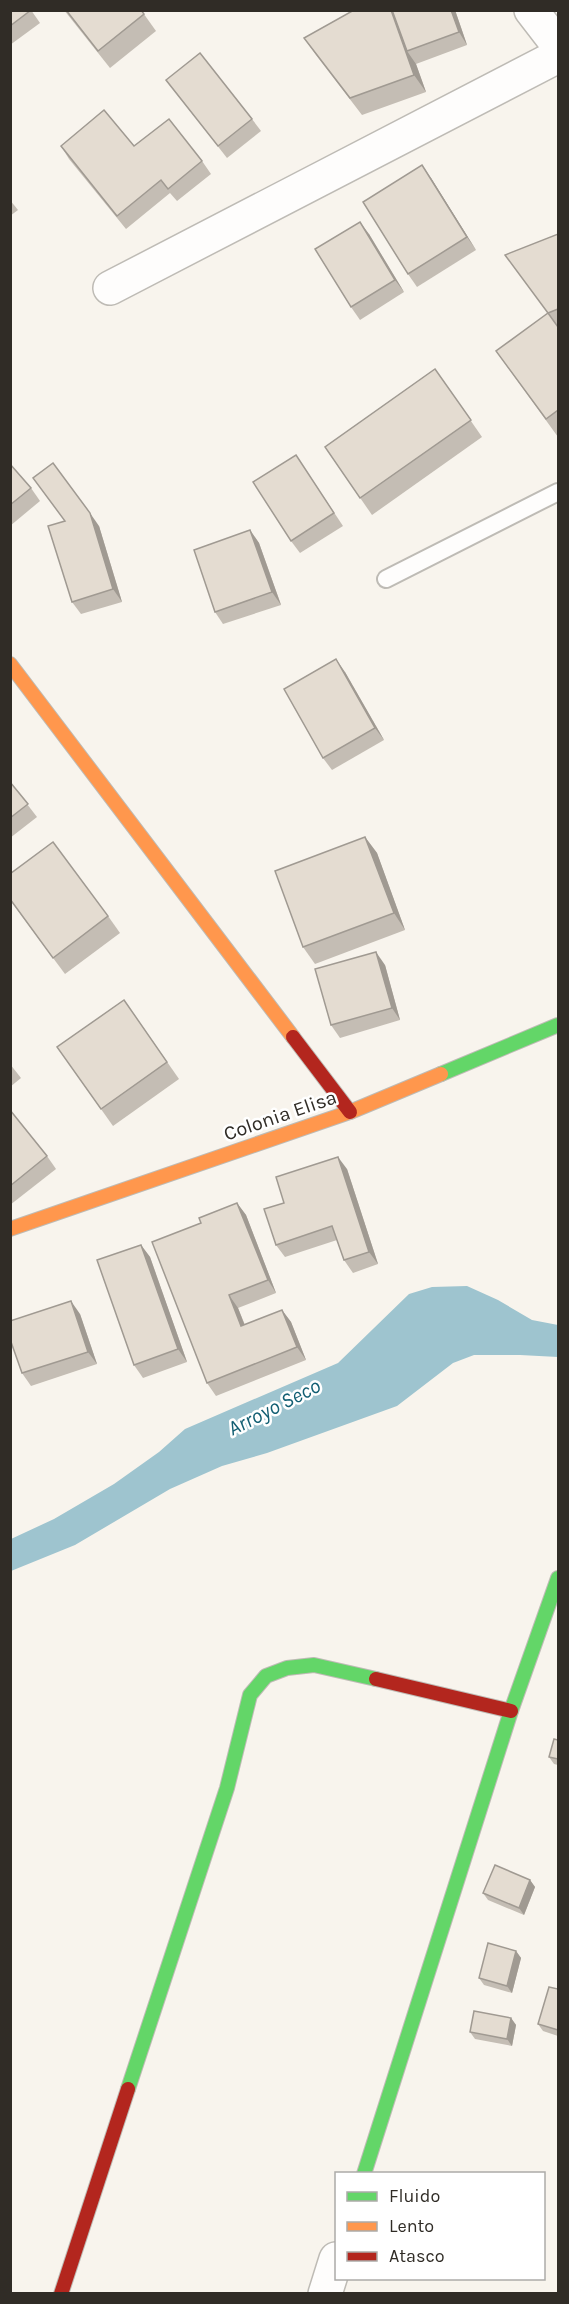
<svg xmlns="http://www.w3.org/2000/svg" width="569" height="2304" viewBox="0 0 569 2304" font-family="Karla,sans-serif">
	<rect width="100%" height="100%" fill="#f8f4ed"/>
	<polygon fill="#9ec4cf" points="467,1286 498,1300 532,1320 558,1325 558,1357 520,1355 474,1355 453,1363 397,1406 267,1453 222,1466 170,1489 75,1545 11,1571 11,1539 54,1519 114,1484 159,1452 185,1429 338,1363 409,1294 432,1287"/>
	<g fill="none" stroke-linecap="round" stroke-linejoin="round">
		<defs>
			<polyline id="lane" points="386,579 558,492"/>
			<g id="street">
				<polyline points="531,10 558,45"/>
				<polyline points="110,288 558,56"/>
				<polyline points="325,2294 336,2259"/>
			</g>
			<g id="fast">
				<polyline points="441,1074 558,1025"/>
				<polyline points="128,2089 227,1788 250,1695 266,1676 287,1668 314,1665 376,1679"/>
				<polyline points="364,2174 511,1711 558,1578"/>
			</g>
			<g id="slow">
				<polyline points="10,664 293,1037"/>
				<polyline points="10,1229 350,1112 441,1074"/>
			</g>
			<g id="jam">
				<polyline points="293,1037 350,1112"/>
				<polyline points="376,1679 511,1711"/>
				<polyline points="61,2294 128,2089"/>
			</g>
		</defs>
		<use href="#lane" stroke="#bebbb5" stroke-width="20"/>
		<use href="#street" stroke="#bebbb5" stroke-width="36"/>
		<use href="#fast" stroke="#bebbb5" stroke-width="16"/>
		<use href="#slow" stroke="#bebbb5" stroke-width="16"/>
		<use href="#jam" stroke="#bebbb5" stroke-width="16"/>
		<use href="#lane" stroke="#fefdfc" stroke-width="16"/>
		<use href="#street" stroke="#fefdfc" stroke-width="33"/>
		<use href="#fast" stroke="#63d668" stroke-width="14"/>
		<use href="#slow" stroke="#ff974d" stroke-width="14"/>
		<use href="#jam" stroke="#b3261e" stroke-width="14"/>
	</g>
	<g fill="#c4bdb4">
		<polygon points="10,10 31,10 40,23 10,45"/>
		<polygon points="64,10 141,10 156,31 110,68"/>
		<polygon points="455,10 467,45 416,64 426,92 362,115 316,55 304,38"/>
		<polygon points="166,80 252,119 261,131 227,158"/>
		<polygon points="61,146 134,146 202,161 211,174 177,201 170,193 126,229 69,159"/>
		<polygon points="431,178 476,250 417,287 408,274"/>
		<polygon points="10,200 18,210 10,216"/>
		<polygon points="369,234 404,292 360,320 351,307"/>
		<polygon points="558,234 558,437 496,351 548,313 505,255"/>
		<polygon points="435,369 482,437 372,515 325,447"/>
		<polygon points="296,455 343,526 300,553 291,541"/>
		<polygon points="10,464 31,488 40,501 10,526"/>
		<polygon points="99,526 122,602 81,614 72,602"/>
		<polygon points="250,530 259,543 281,605 223,624 215,612"/>
		<polygon points="345,672 384,740 332,770 323,758"/>
		<polygon points="10,782 37,817 10,838"/>
		<polygon points="365,837 377,853 405,930 315,964 303,947"/>
		<polygon points="10,874 108,916 120,933 65,974 10,900"/>
		<polygon points="385,965 400,1020 340,1038 331,1025"/>
		<polygon points="124,1000 179,1079 113,1126 57,1047"/>
		<polygon points="10,1064 21,1078 10,1087"/>
		<polygon points="10,1110 47,1156 56,1169 10,1205"/>
		<polygon points="347,1169 378,1264 353,1273 344,1260 337,1240 285,1257 276,1245 284,1203"/>
		<polygon points="237,1203 246,1215 276,1293 238,1308 245,1325 282,1310 291,1322 306,1360 216,1396 207,1383 201,1223"/>
		<polygon points="141,1245 150,1257 187,1362 143,1378 134,1365"/>
		<polygon points="80,1314 97,1364 31,1386 22,1373"/>
		<polygon points="558,1740 558,1765 554,1764 549,1757"/>
		<polygon points="530,1880 535,1887 524,1915 488,1900 483,1893"/>
		<polygon points="516,1951 521,1958 512,1993 484,1985 479,1978"/>
		<polygon points="558,1989 558,2036 543,2031 538,2024"/>
		<polygon points="511,2018 516,2025 512,2046 475,2039 470,2032"/>
	</g>
	<g fill="#a09a92">
		<polygon points="391,10 396,10 407,51 416,64 426,92 414,75"/>
		<polygon points="451,10 455,10 467,45 459,32"/>
		<polygon points="422,165 431,178 476,250 467,237"/>
		<polygon points="360,222 369,234 404,292 395,280"/>
		<polygon points="90,513 99,526 122,602 113,589"/>
		<polygon points="250,530 259,543 281,605 272,592"/>
		<polygon points="336,659 345,672 384,740 375,728"/>
		<polygon points="365,837 377,853 405,930 394,913"/>
		<polygon points="376,952 385,965 400,1020 392,1008"/>
		<polygon points="338,1157 347,1169 378,1264 369,1252"/>
		<polygon points="237,1203 246,1215 276,1293 268,1280"/>
		<polygon points="141,1245 150,1257 187,1362 178,1349"/>
		<polygon points="229,1295 238,1308 250,1339 241,1326"/>
		<polygon points="71,1301 80,1314 97,1364 88,1352"/>
		<polygon points="282,1310 291,1322 306,1360 297,1347"/>
		<polygon points="530,1880 535,1887 524,1915 519,1908"/>
		<polygon points="516,1951 521,1958 512,1993 507,1986"/>
		<polygon points="511,2018 516,2025 512,2046 507,2039"/>
	</g>
	<g fill="#e4dcd1" stroke="#a09a92" stroke-width="1.5">
		<polygon points="10,10 31,10 10,26"/>
		<polygon points="66,10 141,10 144,14 98,51"/>
		<polygon points="354,10 391,10 414,75 350,98 304,38"/>
		<polygon points="392,10 451,10 459,32 407,51"/>
		<polygon points="200,53 252,119 218,146 166,80"/>
		<polygon points="104,110 134,146 169,119 202,161 168,189 161,180 117,216 61,146"/>
		<polygon points="422,165 467,237 408,274 363,202"/>
		<polygon points="360,222 395,280 351,307 315,249"/>
		<polygon points="558,234 558,309 548,313 505,255"/>
		<polygon points="548,313 558,327 558,410 546,419 496,351"/>
		<polygon points="435,369 471,420 360,498 325,447"/>
		<polygon points="296,455 334,513 291,541 253,482"/>
		<polygon points="53,463 90,513 113,589 72,602 48,526 65,521 33,478"/>
		<polygon points="10,464 31,488 10,505"/>
		<polygon points="250,530 272,592 215,612 194,550"/>
		<polygon points="336,659 375,728 323,758 284,689"/>
		<polygon points="10,782 28,804 10,818"/>
		<polygon points="365,837 394,913 303,947 275,871"/>
		<polygon points="53,842 108,916 53,958 10,899 10,874"/>
		<polygon points="376,952 392,1008 331,1025 315,969"/>
		<polygon points="124,1000 167,1062 101,1109 57,1047"/>
		<polygon points="10,1110 47,1156 10,1186"/>
		<polygon points="338,1157 369,1252 344,1260 332,1226 276,1245 264,1209 284,1203 276,1177"/>
		<polygon points="237,1203 268,1280 229,1295 241,1326 282,1310 297,1347 207,1383 152,1242 201,1223 199,1218"/>
		<polygon points="141,1245 178,1349 134,1365 97,1260"/>
		<polygon points="71,1301 88,1352 22,1373 10,1339 10,1321"/>
		<polygon points="554,1739 558,1740 558,1759 549,1757"/>
		<polygon points="495,1865 530,1880 519,1908 483,1893"/>
		<polygon points="488,1943 516,1951 507,1986 479,1978"/>
		<polygon points="549,1987 558,1989 558,2030 538,2024"/>
		<polygon points="474,2011 511,2018 507,2039 470,2032"/>
	</g>
	<g text-anchor="middle" stroke-width="5" stroke-linejoin="round" paint-order="stroke">
		<g font-size="20" fill="#302c26" stroke="#fff">
			<text transform="translate(280 1115) rotate(-19)" y="7">Colonia Elisa</text>
		</g>
		<g font-size="21" font-style="italic" fill="#135f73" stroke="#fff">
			<text transform="translate(274 1407) rotate(-27)" y="7">Arroyo Seco</text>
		</g>
	</g>
	<rect width="569" height="2304" fill="none" stroke="#302c26" stroke-width="24"/>
	<rect x="335" y="2172" width="210" height="108" fill="#ffffff" stroke="#acaba8" stroke-width="1.5"/>
	<rect x="347" y="2192" width="30" height="9" fill="#63d668" stroke="#acaba8" stroke-width="1.5"/>
	<text x="389" y="2202" font-size="18" fill="#302c26">Fluido</text>
	<rect x="347" y="2222" width="30" height="9" fill="#ff974d" stroke="#acaba8" stroke-width="1.5"/>
	<text x="389" y="2232" font-size="18" fill="#302c26">Lento</text>
	<rect x="347" y="2252" width="30" height="9" fill="#b3261e" stroke="#acaba8" stroke-width="1.5"/>
	<text x="389" y="2262" font-size="18" fill="#302c26">Atasco</text>
</svg>
